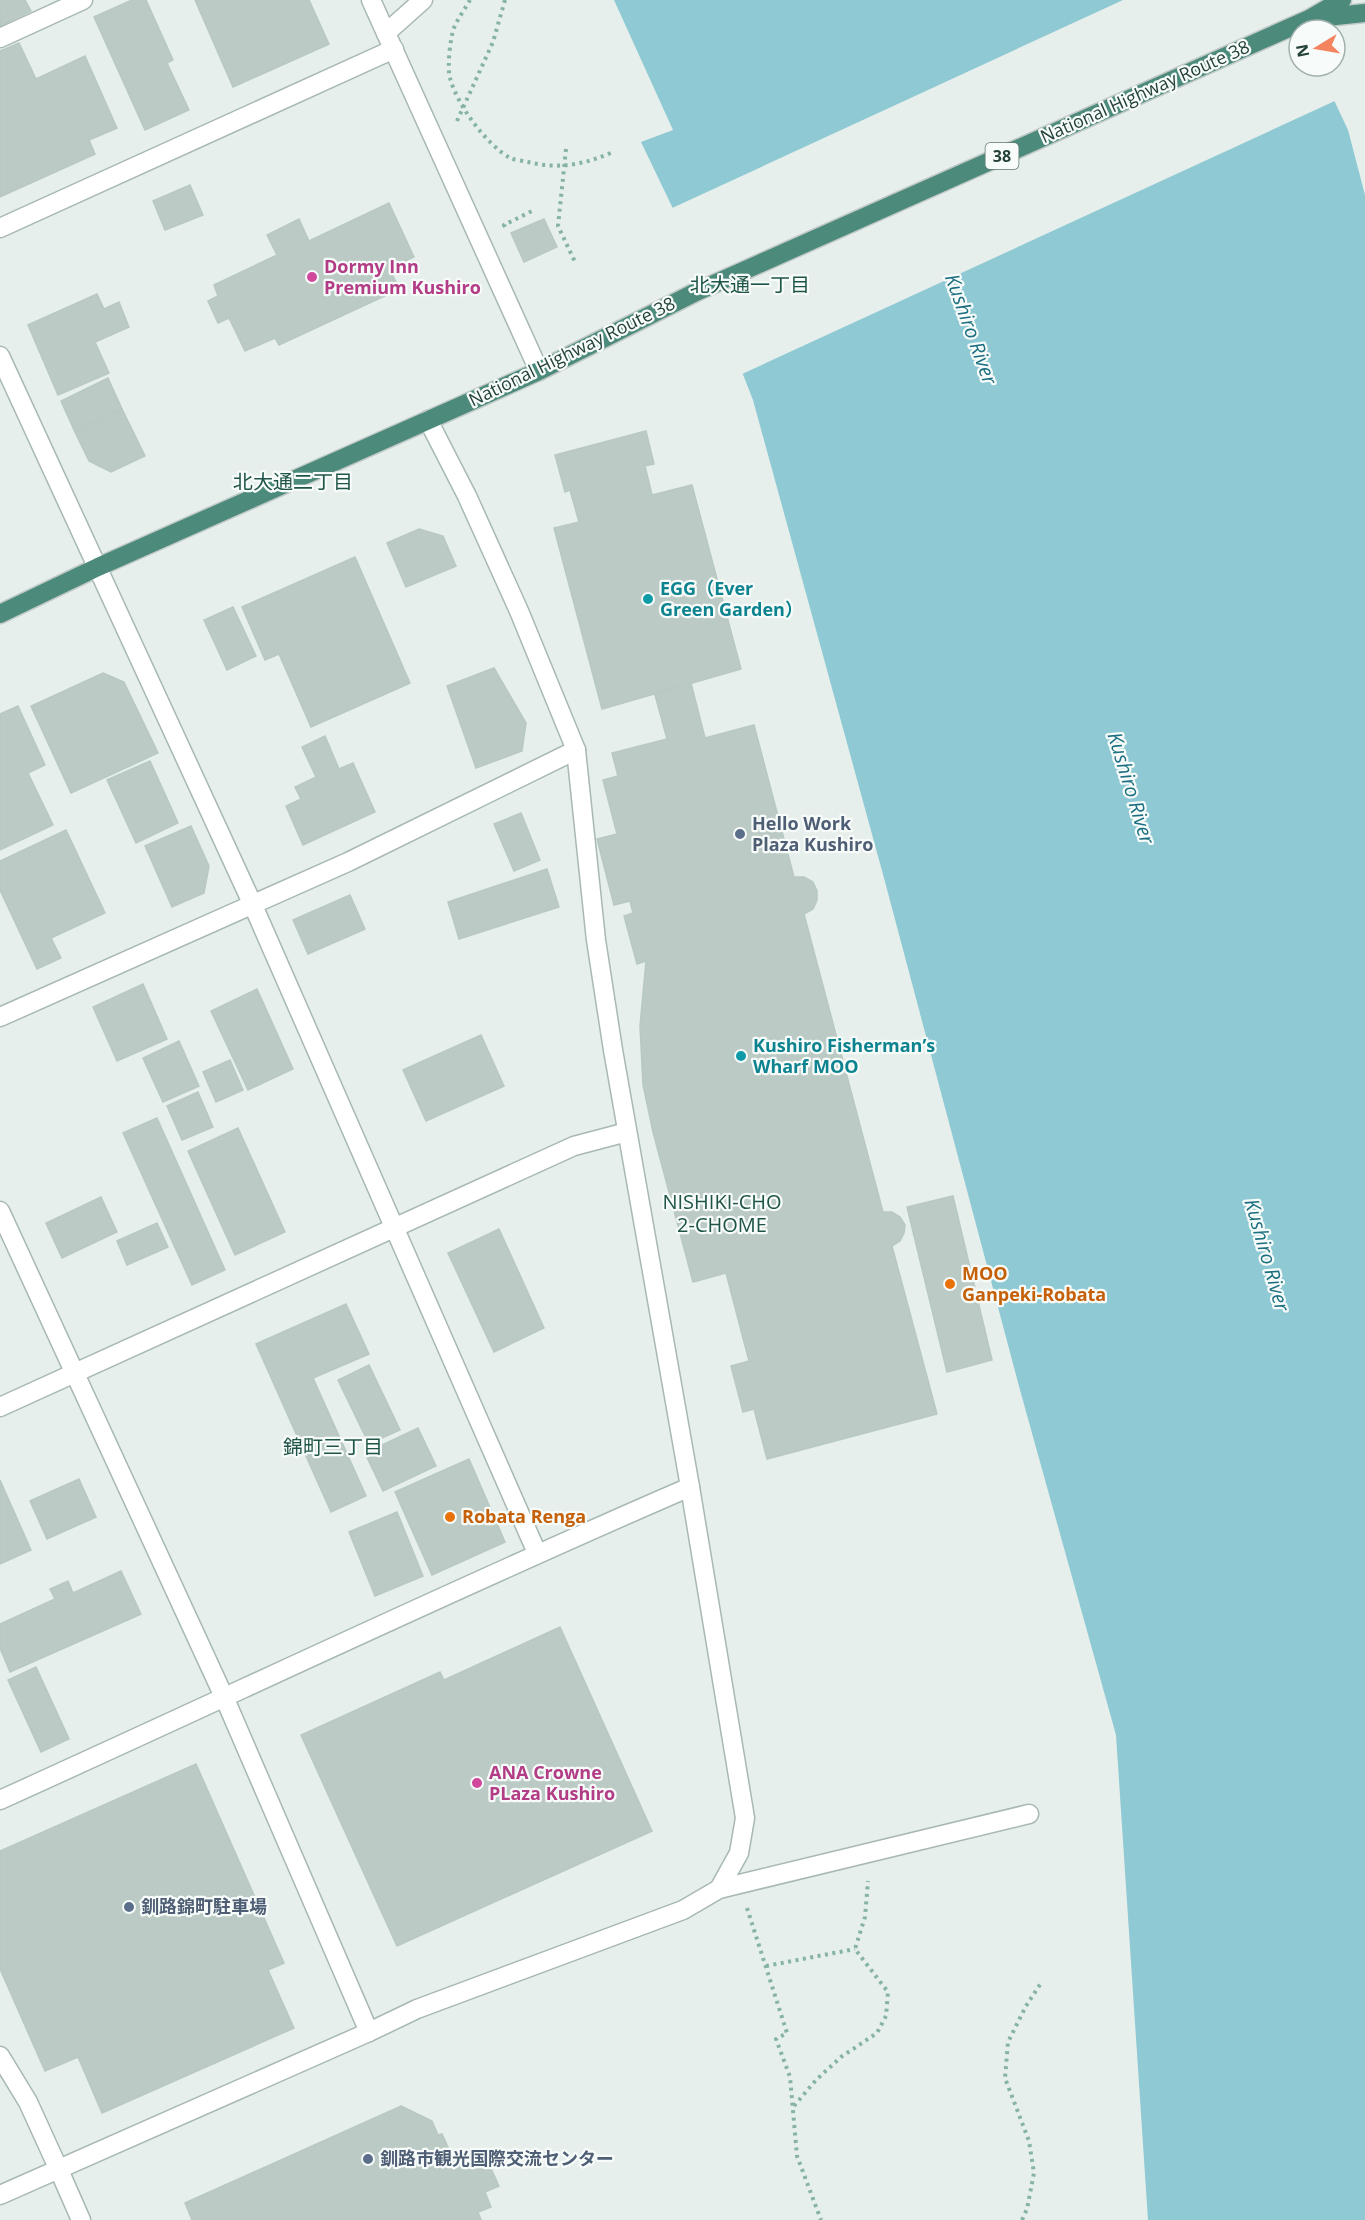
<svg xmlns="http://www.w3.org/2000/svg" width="1365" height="2220" viewBox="0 0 1365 2220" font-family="'Open Sans','Noto Sans JP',sans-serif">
	<rect width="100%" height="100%" fill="#e6efeb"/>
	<polygon fill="#8ec9d4" points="614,0 1287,0 1299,30 1299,66 1318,66 1348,130 1365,195 1365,2220 1148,2220 1116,1735 1020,1390 884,878 753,400 701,267 641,142 673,130"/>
	<polygon fill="#e6efeb" points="1123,0 1290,0 1304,30 1299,30 1299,66 1321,66 1337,100 740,375 698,268 670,209"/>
	<g fill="#bbcac4" stroke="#b8c9c2" stroke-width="1.5">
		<polygon points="0,0 25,0 31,11 0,26"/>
		<polygon points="132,0 146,0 173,60 167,63 189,110 145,130 94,17"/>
		<polygon points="195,0 309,0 329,44 233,87"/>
		<polygon points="19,43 36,79 85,56 117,128 89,140 95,154 0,197 0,51"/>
		<polygon points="190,185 203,215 165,230 153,201"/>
		<polygon points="389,203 414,257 389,269 400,289 279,345 275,338 245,351 229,318 218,323 208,301 218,296 214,285 277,255 267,235 299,219 309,241"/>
		<polygon points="544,219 557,247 524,262 511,233"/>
		<polygon points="97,294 104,309 119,302 129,327 95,342 109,373 58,395 28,325"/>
		<polygon points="108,378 122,409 75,432 61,401"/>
		<polygon points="122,409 145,456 111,472 89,461 75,432"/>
		<polygon points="646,431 654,464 645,466 652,495 692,485 741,669 602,709 554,528 579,522 570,490 565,492 555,455"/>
		<polygon points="419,529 443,536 456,566 406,587 387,543"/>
		<polygon points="355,557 410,683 311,727 279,654 265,660 242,607"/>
		<polygon points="233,607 256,656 227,670 204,620"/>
		<polygon points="494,668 526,723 522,751 476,768 447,686"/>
		<polygon points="103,673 124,682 158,753 71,793 31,706"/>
		<polygon points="691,683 705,738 754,725 794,877 804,877 813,882 817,891 817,900 813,909 804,914 883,1212 892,1212 900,1217 905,1225 904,1233 900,1241 892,1246 937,1414 767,1459 754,1409 743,1412 731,1366 749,1361 726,1273 693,1282 653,1132 643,1085 640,1026 646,961 637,964 624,916 633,913 630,901 614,905 597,839 617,834 603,780 618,776 612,753 667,739 655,695"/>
		<polygon points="18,706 45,765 28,773 53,825 0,850 0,714"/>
		<polygon points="325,736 339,769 353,763 375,812 303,845 286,806 301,799 295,787 316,777 302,747"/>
		<polygon points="150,761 178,823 136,843 107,780"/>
		<polygon points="521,813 540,860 514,871 494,824"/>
		<polygon points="191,826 209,866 204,893 172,907 145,846"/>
		<polygon points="66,830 105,913 51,938 61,958 37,969 0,890 0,861"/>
		<polygon points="547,869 559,907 459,939 448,902"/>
		<polygon points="350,895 365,929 308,954 293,920"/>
		<polygon points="143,984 167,1039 117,1061 93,1007"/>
		<polygon points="257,989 293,1069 248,1090 211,1011"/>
		<polygon points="481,1035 504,1086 426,1121 403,1070"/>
		<polygon points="179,1041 199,1086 163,1102 143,1058"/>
		<polygon points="230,1060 243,1090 216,1102 203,1072"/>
		<polygon points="198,1092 213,1127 182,1140 167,1106"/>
		<polygon points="157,1118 225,1270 192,1285 123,1133"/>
		<polygon points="238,1128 285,1232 235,1255 188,1151"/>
		<polygon points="953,1196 992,1360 947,1372 907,1207"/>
		<polygon points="101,1197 117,1232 62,1258 46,1223"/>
		<polygon points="157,1223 168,1247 127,1265 117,1241"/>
		<polygon points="499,1229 544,1328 494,1352 448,1253"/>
		<polygon points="346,1304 369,1354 313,1378 366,1496 331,1512 256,1344"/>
		<polygon points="369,1365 400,1430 369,1444 338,1380"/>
		<polygon points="418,1428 436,1466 383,1491 365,1453"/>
		<polygon points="469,1459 505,1542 432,1575 395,1492"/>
		<polygon points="79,1479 96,1517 47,1539 30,1501"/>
		<polygon points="0,1480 31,1550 0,1564"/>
		<polygon points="397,1512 423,1576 375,1596 349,1532"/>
		<polygon points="121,1571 141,1614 10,1672 0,1648 0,1624 55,1599 50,1589 68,1581 73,1593"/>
		<polygon points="560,1627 652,1831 397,1946 301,1735 440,1672 444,1680"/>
		<polygon points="36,1667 69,1739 41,1752 8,1680"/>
		<polygon points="196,1764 284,1963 268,1970 294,2028 102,2113 78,2057 45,2071 0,1969 0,1851"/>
		<polygon points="401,2106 432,2121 438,2135 442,2134 456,2165 484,2153 499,2186 485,2192 491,2207 478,2212 481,2220 192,2220 185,2203"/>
	</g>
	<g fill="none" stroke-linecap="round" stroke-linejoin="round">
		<defs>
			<g id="service">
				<polyline points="386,33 423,0"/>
				<polyline points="0,38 83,0"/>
			</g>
			<g id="minor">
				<polyline points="371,0 539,371"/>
				<polyline points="0,228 394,49"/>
				<polyline points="0,356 252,903 537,1553"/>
				<polyline points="0,1017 348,862 576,750"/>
				<polyline points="0,1211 225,1699 369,2032"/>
				<polyline points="0,1407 574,1146 627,1132"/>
				<path d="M 0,1800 C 230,1696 458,1587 690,1487"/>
				<polyline points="719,1889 1029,1814"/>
				<polyline points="0,2056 28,2102 59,2170"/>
			</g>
			<g id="tertiary">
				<polyline points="59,2170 81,2220"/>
				<polyline points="0,2195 369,2032 417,2009 683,1910 719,1889 739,1853 745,1818 690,1487 613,1050 596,940 576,750 519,611 467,496 428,420"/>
			</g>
			<g id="trunk">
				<polyline points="1317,18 1365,13"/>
				<polyline points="0,614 98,567 539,371 696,292 1309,19 1342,0"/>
			</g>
		</defs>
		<use href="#service" stroke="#a8b8b2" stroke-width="21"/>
		<use href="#minor" stroke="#a8b8b2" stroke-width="21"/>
		<use href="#tertiary" stroke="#a8b8b2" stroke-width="21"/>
		<use href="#trunk" stroke="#c2cac8" stroke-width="21"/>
		<g stroke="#86b3a5" stroke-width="4" stroke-dasharray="3 4.5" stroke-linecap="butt">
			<path d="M 470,0 C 465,9 458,18 454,28 C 450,39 447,67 450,78 C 457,105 486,144 510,158 C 515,160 523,161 528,162 C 559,170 585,164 613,152"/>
			<polyline points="457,121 493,42 505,0"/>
			<polyline points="566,149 558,226 575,262"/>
			<polyline points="505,227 504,225 534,210"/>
			<polyline points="747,1908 787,2033 776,2039 790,2077 797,2156 821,2220"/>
			<polyline points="766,1966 855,1949"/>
			<polyline points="794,2106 816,2080 841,2057 877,2033 886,2016 888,1992 855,1949 865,1917 868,1881"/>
			<polyline points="1022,2220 1027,2209 1034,2173 1029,2141 1005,2078 1008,2042 1026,2006 1041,1983"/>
		</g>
		<use href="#service" stroke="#fff" stroke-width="18"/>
		<use href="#minor" stroke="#fff" stroke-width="18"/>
		<use href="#tertiary" stroke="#fff" stroke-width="18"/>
		<use href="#trunk" stroke="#4c8a7c" stroke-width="18"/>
	</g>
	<g fill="#d1479c" stroke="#f7fbf9" stroke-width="2">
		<circle cx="312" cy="277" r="6"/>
		<circle cx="477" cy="1783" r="6"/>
	</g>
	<g fill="#0f9aa8" stroke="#f7fbf9" stroke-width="2">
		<circle cx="648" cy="599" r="6"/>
		<circle cx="741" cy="1056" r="6"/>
	</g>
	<g fill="#5c6f8a" stroke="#f7fbf9" stroke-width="2">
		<circle cx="740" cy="834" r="6"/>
		<circle cx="129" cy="1907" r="6"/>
		<circle cx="368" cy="2159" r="6"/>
	</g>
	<g fill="#e8710a" stroke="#f7fbf9" stroke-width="2">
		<circle cx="950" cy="1284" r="6"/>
		<circle cx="450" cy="1517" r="6"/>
	</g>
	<g text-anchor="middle" stroke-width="4.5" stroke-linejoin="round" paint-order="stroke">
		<rect fill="#f7fbf9" stroke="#637a73" stroke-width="1.5" x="985.5" y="143" width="33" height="26" rx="4.5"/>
		<g font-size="16" font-weight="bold" fill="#24423a">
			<text x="1002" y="162">38</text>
		</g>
		<g font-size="18" fill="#24423a" stroke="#f7fbf9">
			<text transform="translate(1145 92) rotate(-24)" y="6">National Highway Route 38</text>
			<text transform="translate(572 352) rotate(-26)" y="6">National Highway Route 38</text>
		</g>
		<g font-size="18" font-weight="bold" fill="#b23c85" stroke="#f7fbf9" text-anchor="start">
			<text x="324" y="273">Dormy Inn<tspan x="324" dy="21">Premium Kushiro</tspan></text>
			<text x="489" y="1779">ANA Crowne<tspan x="489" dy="21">PLaza Kushiro</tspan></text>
		</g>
		<g font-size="18" font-weight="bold" fill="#0d838f" stroke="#f7fbf9" text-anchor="start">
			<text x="660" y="595">EGG（Ever<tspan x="660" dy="21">Green Garden）</tspan></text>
			<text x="753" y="1052">Kushiro Fisherman’s<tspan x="753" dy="21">Wharf MOO</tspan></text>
		</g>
		<g font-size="18" font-weight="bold" fill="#4e5e75" stroke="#f7fbf9" text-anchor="start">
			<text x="752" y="830">Hello Work<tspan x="752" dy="21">Plaza Kushiro</tspan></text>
			<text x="141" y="1913">釧路錦町駐車場</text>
			<text x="380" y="2165">釧路市観光国際交流センター</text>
		</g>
		<g font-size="18" font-weight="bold" fill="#c56008" stroke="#f7fbf9" text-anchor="start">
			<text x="962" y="1280">MOO<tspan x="962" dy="21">Ganpeki-Robata</tspan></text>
			<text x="462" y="1523">Robata Renga</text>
		</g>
		<g font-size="20" fill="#1f5548" stroke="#f7fbf9">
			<text x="750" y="292">北大通一丁目</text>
			<text x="293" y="489">北大通二丁目</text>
			<text x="722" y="1209">NISHIKI-CHO<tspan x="722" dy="23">2-CHOME</tspan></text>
			<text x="333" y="1454">錦町三丁目</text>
		</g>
		<g font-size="20" font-style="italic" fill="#1c6f80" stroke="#f7fbf9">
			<text transform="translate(971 329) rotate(70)" y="7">Kushiro River</text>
			<text transform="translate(1131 788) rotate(73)" y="7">Kushiro River</text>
			<text transform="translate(1267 1255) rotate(74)" y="7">Kushiro River</text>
		</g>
	</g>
	<g transform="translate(1317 48) rotate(259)"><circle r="28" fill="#f7fbf9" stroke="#a3b1ad" stroke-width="1.5"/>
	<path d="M0-4.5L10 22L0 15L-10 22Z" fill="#f4845f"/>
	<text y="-9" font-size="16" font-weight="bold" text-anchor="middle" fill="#24423a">N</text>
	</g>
</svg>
